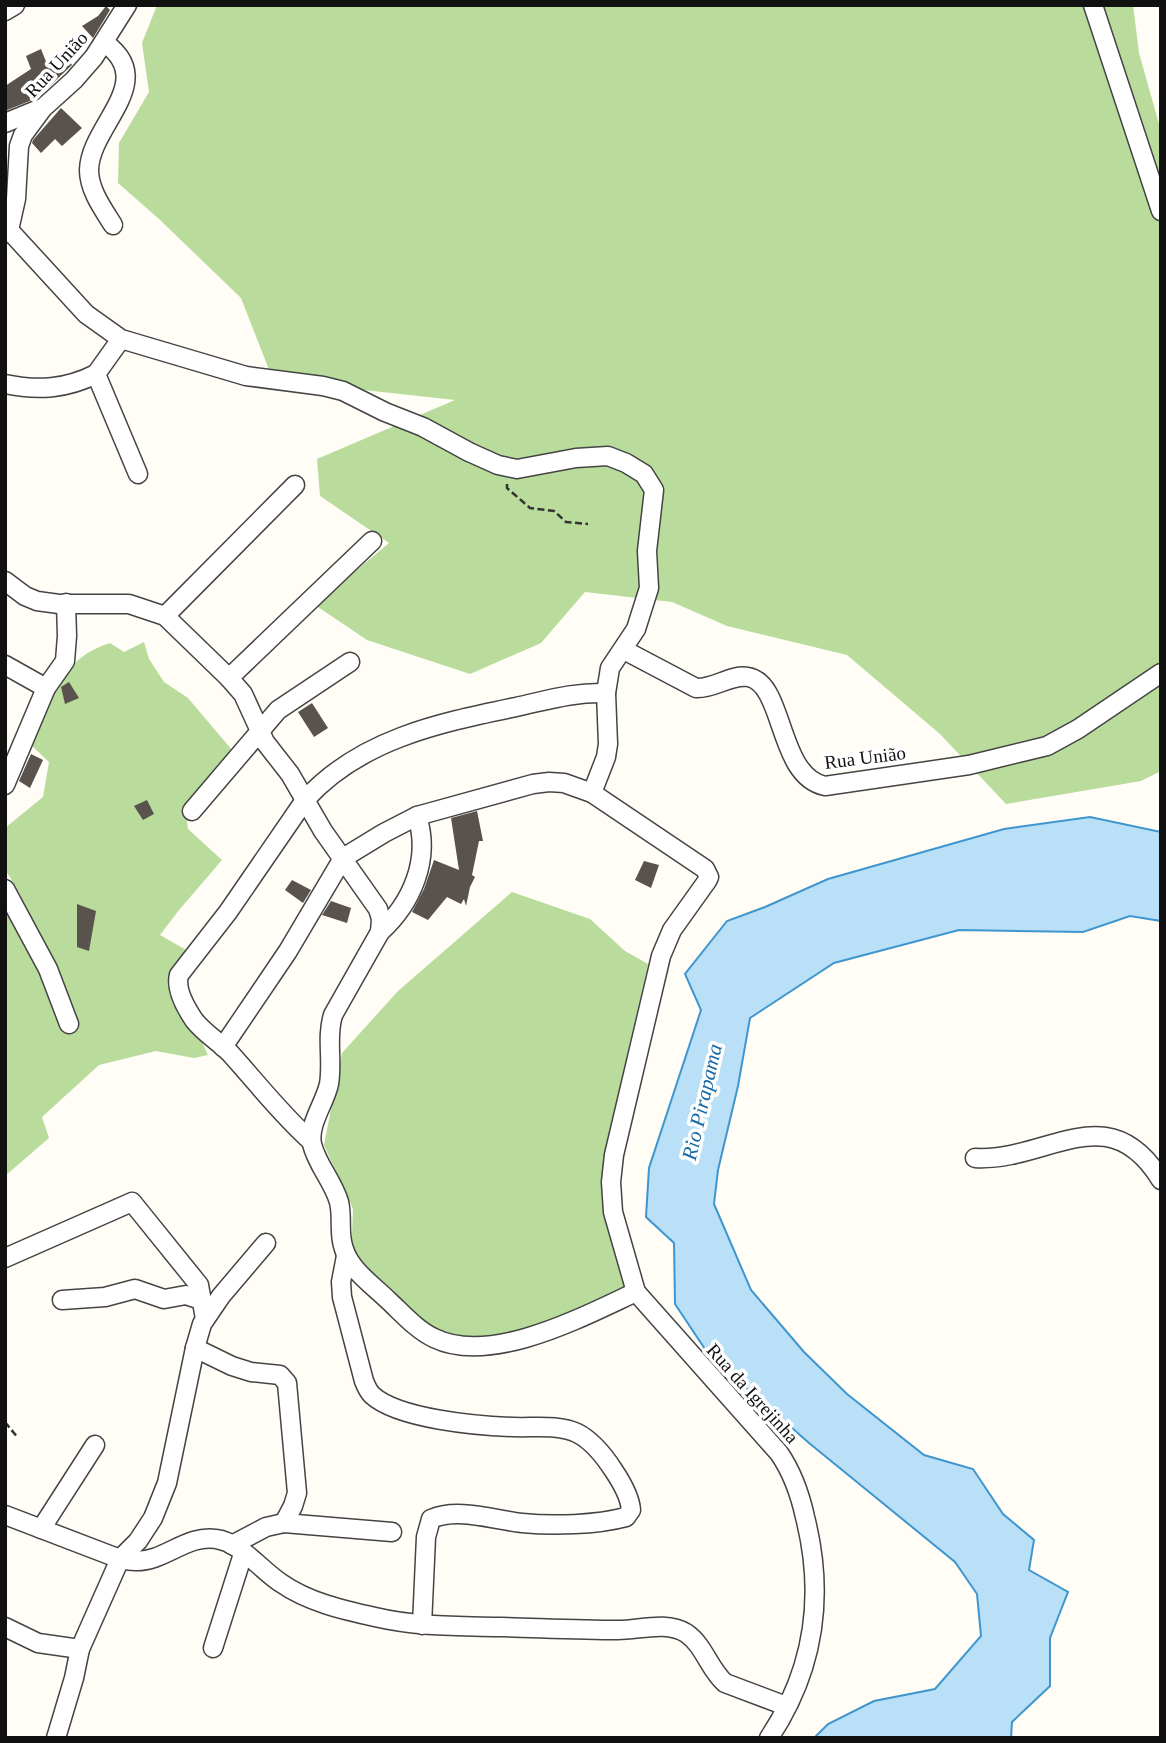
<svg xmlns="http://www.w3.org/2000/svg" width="1166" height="1743" viewBox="0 0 1166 1743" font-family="Georgia,serif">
	<rect width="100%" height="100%" fill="#fffdf5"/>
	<g fill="#b9dc9c">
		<polygon points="157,5 1133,5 1139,53 1161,131 1161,771 1141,781 1006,804 940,734 847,655 727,626 672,602 585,592 541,643 470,674 367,640 315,605 389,543 320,496 317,459 455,400 273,380 241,298 159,219 118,183 119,143 149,92 142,43"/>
		<path d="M 144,642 L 149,659 L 164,682 L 188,698 L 232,750 L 220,769 L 185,807 L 188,829 L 222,860 L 179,910 L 160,935 L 188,951 L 171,976 L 208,1055 L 194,1058 L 156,1051 L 99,1065 L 42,1117 L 49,1138 L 5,1176 L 5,916 L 18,910 L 21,896 L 5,869 L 5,828 L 43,797 L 49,762 L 30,744 C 47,702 62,657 110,643 L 124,652 Z"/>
		<polygon points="512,892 590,919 625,951 648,964 608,1140 602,1195 616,1226 625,1297 508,1342 447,1343 351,1263 353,1209 324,1145 342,1053 398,991"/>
	</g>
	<polygon fill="#b9e0f7" stroke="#3f96cf" stroke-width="2" points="1090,817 1161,832 1161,921 1130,916 1083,932 959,930 834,963 750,1018 738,1086 718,1170 714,1204 751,1290 804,1352 847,1394 924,1455 973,1469 1003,1514 1034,1540 1029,1570 1068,1592 1050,1638 1050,1686 1012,1722 1011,1738 814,1738 828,1724 874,1701 935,1689 981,1636 977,1594 955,1562 809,1443 709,1355 675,1304 674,1243 646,1217 649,1168 701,1010 685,974 727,921 765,907 828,879 1004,829"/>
	<g fill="#5a524d">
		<polygon points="106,6 110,10 93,38 82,26 98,16"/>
		<polygon points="41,49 49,69 66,56 72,65 37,98 5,111 5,86 31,69 26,56"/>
		<polygon points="61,108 82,128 62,146 55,139 41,153 32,143 33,140"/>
		<polygon points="69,682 79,698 65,704 61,687"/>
		<polygon points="312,703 328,728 314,737 298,712"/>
		<polygon points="31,754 43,760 30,788 19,781"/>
		<polygon points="147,800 154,814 143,820 134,806"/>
		<polygon points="477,811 483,841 479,841 472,875 475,877 470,887 466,906 464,899 461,904 447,897 428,920 412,912 424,889 434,860 459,870 451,818"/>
		<polygon points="644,861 659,865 651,888 635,880"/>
		<polygon points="292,880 311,890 303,903 285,890"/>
		<polygon points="331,901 351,908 347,923 322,915"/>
		<polygon points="77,904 96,911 89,951 77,947"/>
	</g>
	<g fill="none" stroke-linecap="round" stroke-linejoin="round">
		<defs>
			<g id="minor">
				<polyline points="1093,5 1161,211"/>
				<polyline points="5,11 15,5"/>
				<path d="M 105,43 C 159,82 90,125 89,170 C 89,190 103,209 113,225"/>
				<polyline points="5,123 39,109"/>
				<polyline points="9,230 86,314 121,339 246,376 323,386 343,391 385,412 423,427 469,452 498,465 517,469 576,458 608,456 626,463 644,474 654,490 647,551 649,588 636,629 610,668 606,693 608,744 606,757 592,793"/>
				<polyline points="5,233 9,230 16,199 19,146 23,135 43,108 74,80 94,57 127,5"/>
				<polyline points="121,339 96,374 138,474"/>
				<path d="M 5,384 C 38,391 66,389 96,374"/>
				<path d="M 5,581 L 25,596 L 37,601 L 59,604 L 129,604 L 165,616 L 229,678 L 243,694 L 265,742 L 290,774 L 323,831 L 378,909 L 381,919 L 380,932 L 333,1015 C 326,1038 333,1060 329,1084 C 325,1103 308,1124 312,1144 C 317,1165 333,1181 339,1202 C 343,1218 338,1234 344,1249 C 350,1270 374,1286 389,1301 C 403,1314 417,1330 434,1338 C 491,1366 584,1316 636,1292"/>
				<polyline points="165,616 295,485"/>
				<path d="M 624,650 L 696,688 C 714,689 731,674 748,677 C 785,683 777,776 825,786 L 969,765 L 1047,746 L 1078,729 L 1161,673"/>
				<polyline points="5,665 46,688"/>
				<polyline points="229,678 372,541"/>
				<polyline points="5,785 46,688 65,661 67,636 66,603"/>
				<polyline points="192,811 278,710 350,662"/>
				<polyline points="5,889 48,969 69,1024"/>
				<path d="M 380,932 C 412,903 431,859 417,816"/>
				<path d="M 223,1047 L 288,951 L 343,858 L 384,833 L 417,816 L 533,784 L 549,782 L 564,783 L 592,793 L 705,869 L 709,877 L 707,881 L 672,930 L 661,956 L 614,1155 L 611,1182 L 613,1212 L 636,1292 L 779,1453 C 792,1472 800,1494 805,1517 C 825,1596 815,1669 769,1738"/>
				<path d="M 311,1141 C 281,1114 257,1083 230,1053 C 218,1041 204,1033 194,1020 C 186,1008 175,989 179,975 L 228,912 L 305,800 C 360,739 439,723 516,707 C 548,700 573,692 606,693"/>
				<path d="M 975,1158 C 1048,1162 1108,1094 1161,1180"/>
				<path d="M 346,1256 L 341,1282 L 342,1297 L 364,1381 C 366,1386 368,1391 372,1395 C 398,1419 478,1426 513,1427 C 533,1428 558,1424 577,1433 C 593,1441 605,1457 614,1471 C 622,1483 630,1497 631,1510 L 626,1517 C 596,1525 553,1526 522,1523 C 494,1520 458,1507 431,1519 L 426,1537 L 422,1625"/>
				<polyline points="5,1258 132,1202 199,1285 205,1319"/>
				<polyline points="62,1300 105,1297 135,1289 164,1299 186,1295 201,1300"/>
				<polyline points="195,1348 232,1366 251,1372 280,1375 287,1383 297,1493 293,1506 284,1523"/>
				<path d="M 5,1515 L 120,1559 C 125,1560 130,1561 135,1561 C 164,1562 187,1534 216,1539 C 240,1542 261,1570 281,1583 C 308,1602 343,1610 375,1617 C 417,1627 459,1626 501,1627 C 540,1628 579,1630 618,1630 C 640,1630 666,1621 686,1633 C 704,1645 709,1669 725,1683 L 786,1706"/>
				<polyline points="41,1529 95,1445"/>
				<polyline points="232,1545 266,1527 284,1523 392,1532"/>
				<polyline points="5,1627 38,1643 80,1649"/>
				<polyline points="213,1648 243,1554"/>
				<polyline points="56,1738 74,1678 80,1649 120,1559 138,1541 153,1518 167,1483 195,1348 202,1324 221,1296 266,1243"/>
			</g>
		</defs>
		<use href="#minor" stroke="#444" stroke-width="21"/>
		<g stroke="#333" stroke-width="2.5" stroke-dasharray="7 3.5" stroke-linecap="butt">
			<polyline points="507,484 507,488 530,508 554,511 566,522 588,524"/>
			<polyline points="5,1422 18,1438"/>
		</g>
		<use href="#minor" stroke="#fff" stroke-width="18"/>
	</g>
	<g text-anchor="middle" stroke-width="7" stroke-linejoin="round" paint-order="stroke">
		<g font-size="19" fill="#111" stroke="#fff">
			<text transform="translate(56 64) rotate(-47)" y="7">Rua União</text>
			<text transform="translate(865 757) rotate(-7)" y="7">Rua União</text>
			<text transform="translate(753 1393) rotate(48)" y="7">Rua da Igrejinha</text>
		</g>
		<g font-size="21" font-style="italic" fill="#1768a6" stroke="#fff">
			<text transform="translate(702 1102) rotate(-77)" y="7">Rio Pirapama</text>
		</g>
	</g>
	<rect width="1166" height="1743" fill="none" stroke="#111111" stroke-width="14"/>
</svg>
